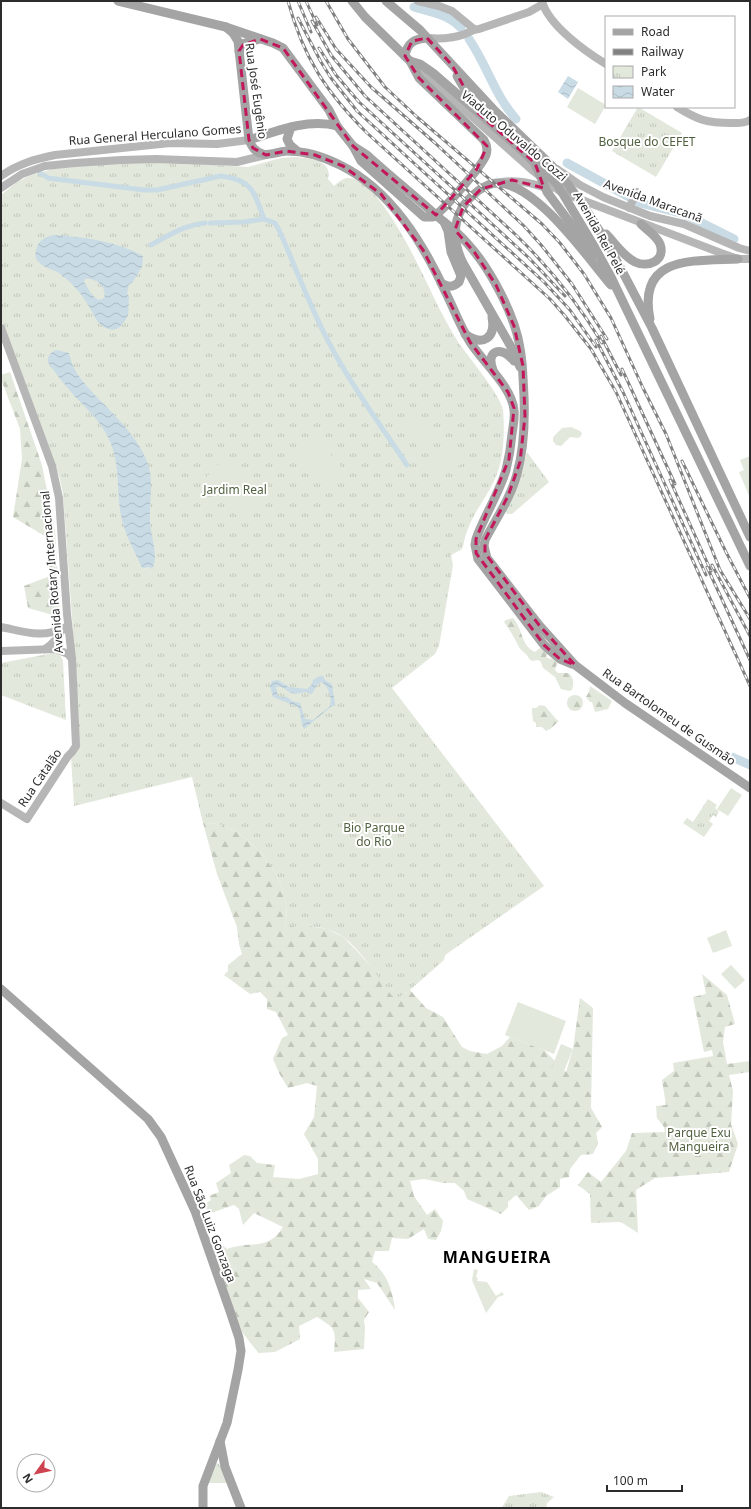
<svg xmlns="http://www.w3.org/2000/svg" width="751" height="1509" viewBox="0 0 751 1509" font-family="'Noto Sans',sans-serif">
	<defs>
		<pattern id="forest-firs" width="22" height="20" patternUnits="userSpaceOnUse"><rect width="22" height="20" fill="#e2e8db"/><path d="M5 1l3.5 6h-7zM16 11l3.5 6h-7z" fill="#c2c7bc"/></pattern>
		<pattern id="park-tufts" width="24" height="20" patternUnits="userSpaceOnUse"><rect width="24" height="20" fill="#e2e8db"/><path d="M3 7l-1-3M5 7V3M7 7l1-3M15 17l-1-3M17 17v-4M19 17l1-3" fill="none" stroke="#c2c7bc"/></pattern>
		<pattern id="water-waves" width="16" height="10" patternUnits="userSpaceOnUse"><rect width="16" height="10" fill="#c9dbe5"/><path d="M0 5q4-4 8 0t8 0" fill="none" stroke="#adbcc5"/></pattern>
	</defs>
	<rect width="100%" height="100%" fill="#fff"/>
	<g fill="url(#forest-firs)">
		<polygon points="10,372 42,465 55,531 60,614 53,615 28,608 24,586 50,576 48,538 13,517 22,459 20,429 1,379 1,375"/>
		<path d="M 513,618 C 523,629 521,646 535,652 L 540,648 L 548,654 L 546,656 L 547,658 L 553,659 L 557,663 L 555,670 L 558,673 L 569,673 C 574,679 574,683 572,690 L 569,691 L 561,689 L 555,677 L 543,668 L 541,662 L 538,660 L 532,661 L 529,659 C 527,653 522,652 519,647 C 515,639 510,630 504,622 L 506,620 Z"/>
		<polygon points="590,686 612,701 608,709 595,712 592,702 590,702 586,697 589,692"/>
		<circle cx="575" cy="703" r="8"/>
		<polygon points="540,705 545,706 556,719 559,721 550,729 546,731 542,727 536,727 536,723 533,721 532,711 532,708 536,708"/>
		<path d="M 203,823 C 207,823 212,823 216,824 C 254,831 295,886 285,925 L 286,926 L 310,926 L 327,929 L 343,937 L 356,950 L 399,998 L 410,990 L 426,1008 L 443,1017 L 462,1047 L 470,1051 L 487,1054 L 502,1046 L 510,1037 L 544,1050 L 566,1072 L 573,1049 L 580,998 L 593,1008 L 591,1108 L 602,1127 L 596,1133 L 598,1143 L 593,1154 L 581,1155 L 570,1169 L 569,1177 L 560,1179 L 560,1187 L 546,1196 L 539,1206 L 529,1210 L 516,1195 L 508,1202 L 508,1207 L 501,1214 L 467,1199 L 464,1191 L 455,1183 L 444,1183 L 424,1179 L 410,1181 L 414,1196 L 427,1215 L 435,1209 L 443,1221 L 441,1231 L 436,1240 L 428,1239 L 424,1229 L 408,1239 L 392,1238 L 389,1251 L 375,1251 L 372,1262 C 387,1273 393,1291 395,1310 L 377,1283 L 364,1279 L 371,1289 L 358,1290 L 358,1298 L 369,1312 L 364,1320 L 365,1328 L 364,1349 L 334,1352 C 336,1329 336,1329 317,1317 L 299,1326 L 300,1339 L 275,1352 L 259,1353 C 249,1343 244,1331 232,1323 L 206,1241 L 209,1237 L 213,1238 L 227,1249 C 249,1240 268,1252 283,1227 L 254,1213 L 243,1225 L 239,1209 L 234,1205 L 208,1214 L 205,1204 L 211,1200 L 209,1196 L 219,1192 L 216,1183 L 231,1173 L 229,1165 L 244,1155 L 250,1156 L 257,1163 L 275,1165 L 273,1177 L 299,1179 L 318,1174 L 318,1159 L 304,1134 L 314,1117 L 317,1086 L 307,1083 L 288,1088 L 279,1073 L 273,1059 L 282,1038 L 288,1035 L 276,1012 L 267,1009 L 267,999 L 260,992 L 250,994 L 224,975 L 228,971 L 228,965 L 242,954 L 239,944 L 237,927 L 217,874 Z"/>
		<polygon points="702,974 727,995 735,1024 725,1027 723,1042 727,1064 750,1061 750,1072 729,1075 733,1091 731,1124 738,1144 729,1172 655,1178 636,1190 638,1233 621,1222 591,1223 590,1194 578,1185 588,1172 601,1182 626,1151 632,1133 665,1132 664,1127 657,1118 656,1106 666,1105 662,1080 674,1071 673,1063 713,1056 712,1050 704,1052 693,997 706,994"/>
	</g>
	<g fill="url(#park-tufts)">
		<polygon points="638,107 682,133 656,177 612,151"/>
		<path d="M 295,157 C 309,158 333,160 328,179 L 334,186 C 338,182 342,179 347,178 C 380,175 426,282 439,308 C 445,319 451,331 458,342 C 468,356 501,396 503,410 C 505,432 504,461 494,481 C 486,498 474,512 468,529 C 465,535 464,543 462,549 L 451,555 L 453,565 L 439,646 L 435,654 L 392,688 L 544,886 L 445,955 L 444,960 L 410,990 L 399,998 L 392,996 C 379,978 360,949 343,937 C 326,925 306,925 286,927 L 285,925 C 295,886 254,831 216,824 C 212,823 207,823 203,823 L 192,777 L 74,806 L 71,757 L 76,749 L 73,631 L 63,494 L 59,476 L 1,320 L 1,195 L 17,182 L 29,176 L 52,169 L 127,162 L 181,163 L 248,167 L 281,158 Z"/>
		<polygon points="527,452 549,482 512,514 507,514 504,508 520,480"/>
		<path d="M 53,653 C 59,654 61,655 63,661 L 66,720 L 1,695 L 1,663 Z"/>
		<polygon points="708,799 717,805 715,808 719,811 716,817 713,815 709,821 713,824 704,837 683,823 687,818 693,822"/>
		<polygon points="218,1463 221,1467 227,1483 205,1483 216,1464"/>
		<polygon points="541,1492 554,1497 547,1503 546,1508 494,1508 502,1507 509,1496"/>
	</g>
	<g fill="#e2e8db">
		<polygon points="578,88 606,105 595,124 567,107"/>
		<polygon points="419,412 426,422 409,433 402,424"/>
		<polygon points="429,427 436,437 419,448 412,439"/>
		<polygon points="571,427 580,431 582,433 581,436 578,438 570,437 561,446 556,445 553,441 553,437 562,428"/>
		<polygon points="318,440 344,470 326,486 300,456"/>
		<polygon points="454,448 463,463 437,479 428,465"/>
		<polygon points="750,456 750,498 739,472 744,470 740,460"/>
		<polygon points="226,457 268,498 243,522 202,481"/>
		<polygon points="138,544 146,561 144,571 138,571 122,550 123,547"/>
		<polygon points="4,668 14,674 8,691 1,688 1,675"/>
		<polygon points="731,788 742,795 728,816 717,809"/>
		<polygon points="726,930 732,946 713,953 707,938"/>
		<polygon points="731,965 745,980 735,989 721,974"/>
		<polygon points="518,1002 566,1021 554,1054 505,1035"/>
		<polygon points="561,1044 573,1049 564,1071 552,1067"/>
		<polygon points="474,1269 478,1270 476,1277 478,1278 477,1281 487,1282 496,1296 502,1292 504,1295 498,1297 486,1313 472,1280"/>
	</g>
	<g fill="url(#water-waves)" fill-rule="evenodd">
		<polygon points="568,76 578,82 568,99 558,92"/>
		<path d="M 54,235 C 84,237 116,241 143,256 L 142,267 L 132,283 L 129,284 L 127,294 L 129,296 C 128,302 129,309 128,315 C 127,318 125,321 123,323 C 115,335 105,329 97,321 C 90,307 82,294 71,283 C 67,280 63,276 59,273 C 48,267 30,265 37,247 C 40,239 46,237 54,235 ZM 85,279 C 95,277 108,287 104,298 L 99,300 C 91,296 89,289 84,282 Z"/>
		<path d="M 56,350 L 69,353 C 72,370 83,382 94,394 C 114,415 138,436 148,464 C 154,480 149,505 150,522 C 151,537 159,557 152,569 L 149,567 L 143,568 L 141,566 C 134,549 124,534 121,515 C 116,488 121,464 108,437 C 99,419 84,407 71,392 C 63,383 56,373 48,363 C 47,356 50,353 56,350 Z"/>
		<path d="M 320,676 L 323,676 L 325,680 L 332,684 L 335,703 L 335,706 L 332,706 L 304,729 C 300,722 302,714 298,707 L 273,697 L 270,686 L 272,681 L 278,680 L 289,687 L 307,689 L 312,684 L 313,680 ZM 322,682 C 329,689 332,696 330,706 L 313,720 L 305,719 L 300,703 L 292,701 L 287,697 L 282,697 L 278,696 L 276,687 C 283,686 284,689 289,692 C 294,695 301,693 306,692 L 312,694 L 317,685 Z"/>
	</g>
	<g fill="none" stroke-linecap="round" stroke-linejoin="round">
		<g stroke="#c9dbe5" stroke-width="5">
			<path d="M 40,173 L 48,178 L 144,190 L 157,190 L 221,176 C 253,180 254,192 264,219"/>
			<path d="M 210,223 L 243,222 L 264,219 L 275,223 L 279,230 C 297,270 312,313 334,352 C 355,391 382,427 407,465"/>
			<path d="M 151,245 C 169,235 185,225 205,223"/>
		</g>
		<g stroke="#c9dbe5" stroke-width="9">
			<path d="M 414,7 C 431,12 448,14 461,28"/>
			<path d="M 469,39 C 487,65 495,96 516,119"/>
			<polyline points="567,163 640,203 684,214 734,239"/>
			<polyline points="732,757 750,765"/>
		</g>
		<g stroke="#b6b6b6" stroke-width="8">
			<polyline points="418,1 439,6 452,11 474,29"/>
			<path d="M 542,1 C 548,25 586,52 606,64"/>
			<path d="M 427,38 C 440,39 452,39 465,34 C 470,32 473,29 479,29 L 529,12 L 543,4"/>
			<polyline points="412,63 532,170 561,192 721,253 738,259 750,259"/>
			<path d="M 677,107 C 698,120 707,123 731,123 C 738,123 744,124 750,120"/>
			<polyline points="557,169 580,185 603,197 650,216 684,224 739,248 750,251"/>
			<path d="M 1,176 C 18,164 35,159 55,155 L 170,143 L 217,144 L 249,140"/>
			<path d="M 497,183 C 516,178 533,184 550,189"/>
			<polyline points="1,188 22,174 45,166 75,163 121,160 156,159 237,162 266,155"/>
			<polyline points="629,208 637,192"/>
			<polyline points="1,328 52,466 59,498 67,614 72,659 76,746 72,752 68,756 27,819 1,803"/>
			<path d="M 1,627 C 22,631 43,639 63,628"/>
			<path d="M 45,649 C 54,643 59,637 63,628"/>
			<polyline points="1,651 56,649 68,654 72,659"/>
		</g>
		<g stroke="#a4a4a4" stroke-width="9">
			<path d="M 118,1 L 226,27 L 273,43 L 283,48 L 329,110 L 337,126 L 353,146 L 361,161 L 424,217 L 433,217 C 443,211 482,166 486,155 C 488,149 487,145 484,140 L 419,78 L 410,61 L 365,17 L 352,1"/>
			<polyline points="386,1 420,30 495,111 551,165 566,182 583,205 609,246 652,328 750,537"/>
			<path d="M 226,27 L 233,33 L 238,41 L 249,140 C 252,147 255,152 263,154 C 270,156 280,151 287,151 C 305,151 324,157 340,165 C 391,190 423,243 446,293 C 454,309 460,326 470,342 C 482,361 512,387 514,410 C 515,418 513,426 512,434 C 511,446 509,458 506,470 C 499,494 484,516 476,539 L 475,545 L 478,559 L 544,645 L 560,659 L 572,664"/>
			<polyline points="239,51 245,43 260,39"/>
			<path d="M 405,56 C 407,43 414,39 427,38"/>
			<polyline points="410,61 420,64 433,73 517,146 557,184 594,246 611,277 750,566"/>
			<polyline points="457,76 474,105"/>
			<polyline points="291,127 287,139 290,145 297,151"/>
			<path d="M 249,140 C 276,131 309,118 337,126"/>
			<path d="M 353,146 L 367,155 C 390,176 415,196 438,217 C 448,225 459,233 467,243 C 490,268 515,315 520,348 C 523,364 523,380 524,396 C 525,422 524,449 517,474 C 511,497 496,519 485,540 L 484,546 L 487,558 L 539,625 L 575,665 L 625,703 L 750,788"/>
			<polyline points="536,166 547,192 594,255"/>
			<path d="M 606,234 C 615,243 623,256 635,262 C 648,268 666,261 660,244 C 657,236 647,230 641,224"/>
			<path d="M 441,283 C 448,287 452,288 459,282 L 461,276 L 451,252 L 448,231 L 444,222"/>
			<path d="M 650,319 C 637,255 694,261 738,259"/>
			<path d="M 465,334 C 483,347 496,338 492,317"/>
			<path d="M 520,367 L 510,345 L 463,263 C 454,245 452,226 462,208 C 469,197 485,182 499,183 C 537,185 587,257 611,285"/>
			<path d="M 493,370 C 485,350 502,345 514,361"/>
			<polyline points="1,989 148,1119 161,1137 195,1211 230,1311 239,1338 241,1351 238,1370 227,1423 203,1486 203,1508"/>
			<polyline points="220,1441 225,1467 241,1508"/>
		</g>
		<defs>
			<g id="rail">
				<path d="M 288,1 C 303,57 326,92 367,133 L 550,299 L 565,316 L 591,349 L 616,392 L 750,686"/>
				<polyline points="298,1 311,32"/>
				<polyline points="306,1 317,25"/>
				<polyline points="326,1 348,39 385,87 417,117 542,224 560,243 584,274 611,318 643,388 666,434 720,570 750,619"/>
				<polyline points="316,17 336,49 371,87 435,143 524,226 542,246 572,284 607,339"/>
				<polyline points="298,18 321,62 331,78 357,111 544,282 570,310 596,347"/>
				<path d="M 312,21 L 331,55 L 365,96 L 516,235 C 549,267 578,303 602,343"/>
				<polyline points="319,48 336,75 359,102 529,258 565,296"/>
				<polyline points="601,336 621,375"/>
				<polyline points="596,340 623,392 706,575"/>
				<polyline points="622,369 675,484"/>
				<polyline points="682,461 726,552 750,598"/>
				<polyline points="670,480 711,571"/>
				<polyline points="712,565 750,636"/>
				<polyline points="707,567 750,660"/>
			</g>
		</defs>
		<use href="#rail" stroke="#818181" stroke-width="3"/>
		<use href="#rail" stroke="#fff" stroke-width="1.5" stroke-dasharray="4.5" stroke-linecap="butt"/>
	</g>
	<path fill="none" stroke="#c2185b" stroke-width="3" stroke-dasharray="8 5" stroke-linejoin="round" d="M 427,38 L 452,65 L 478,113 L 535,163 L 544,188 L 512,180 L 481,189 L 463,207 L 455,230 L 475,253 L 496,285 L 514,326 L 523,366 L 525,416 L 520,462 L 508,496 L 485,540 L 485,553 L 539,625 L 575,665 L 560,659 L 544,645 L 476,553 L 476,539 L 509,459 L 514,408 L 508,392 L 470,342 L 423,250 L 381,194 L 343,166 L 315,155 L 286,151 L 266,155 L 253,148 L 249,140 L 239,51 L 243,45 L 260,39 L 283,48 L 353,146 L 436,215 L 477,169 L 487,146 L 419,78 L 405,56 L 412,41 Z"/>
	<g text-anchor="middle" stroke-width="4" stroke-linejoin="round" paint-order="stroke">
		<g font-size="12" fill="#2c2c2c" stroke="#fff">
			<text transform="translate(256 91) rotate(82)" y="4">Rua José Eugênio</text>
			<text transform="translate(155 135) rotate(-4)" y="4">Rua General Herculano Gomes</text>
			<text transform="translate(514 136) rotate(40)" y="4">Viaduto Oduvaldo Cozzi</text>
			<text transform="translate(653 201) rotate(20)" y="4">Avenida Maracanã</text>
			<text transform="translate(599 233) rotate(61)" y="4">Avenida Rei Pelé</text>
			<text transform="translate(52 572) rotate(-95)" y="4">Avenida Rotary Internacional</text>
			<text transform="translate(669 717) rotate(35)" y="4">Rua Bartolomeu de Gusmão</text>
			<text transform="translate(40 778) rotate(-56)" y="4">Rua Catalão</text>
			<text transform="translate(210 1224) rotate(69)" y="4">Rua São Luiz Gonzaga</text>
		</g>
		<g font-size="12" fill="#50613f" stroke="#fff">
			<text x="647" y="146">Bosque do CEFET</text>
			<text x="235" y="494">Jardim Real</text>
			<text x="374" y="832">Bio Parque<tspan x="374" dy="14">do Rio</tspan></text>
			<text x="699" y="1137">Parque Exu<tspan x="699" dy="14">Mangueira</tspan></text>
		</g>
		<g font-size="16" font-weight="bold" letter-spacing="1" fill="#000" stroke="#fff">
			<text x="497" y="1263">MANGUEIRA</text>
		</g>
	</g>
	<rect width="751" height="1509" fill="none" stroke="#2c2c2c" stroke-width="4"/>
	<rect x="605" y="16" width="130" height="92" fill="#ffffff" stroke="#ababab"/>
	<rect x="613" y="29" width="20" height="6" fill="#a4a4a4" stroke="#ababab"/>
	<text x="641" y="36" font-size="12" fill="#2c2c2c">Road</text>
	<rect x="613" y="49" width="20" height="6" fill="#818181" stroke="#ababab"/>
	<text x="641" y="56" font-size="12" fill="#2c2c2c">Railway</text>
	<rect x="613" y="66" width="20" height="12" fill="url(#park-tufts)" stroke="#ababab"/>
	<text x="641" y="76" font-size="12" fill="#2c2c2c">Park</text>
	<rect x="613" y="86" width="20" height="12" fill="url(#water-waves)" stroke="#ababab"/>
	<text x="641" y="96" font-size="12" fill="#2c2c2c">Water</text>
	<g transform="translate(36 1473) rotate(237)"><circle r="19" fill="#ffffff" stroke="#ababab"/>
	<path d="M0-3L7 15L0 10L-7 15Z" fill="#ce4350"/>
	<text y="-6" font-size="11" font-weight="bold" text-anchor="middle" fill="#2c2c2c">N</text>
	</g>
	<path d="M607 1485v6h75v-6" fill="none" stroke="#2c2c2c" stroke-width="2"/>
	<text x="613" y="1485" font-size="12" fill="#2c2c2c" stroke="#ffffff" stroke-width="3" paint-order="stroke">100 m</text>
</svg>
